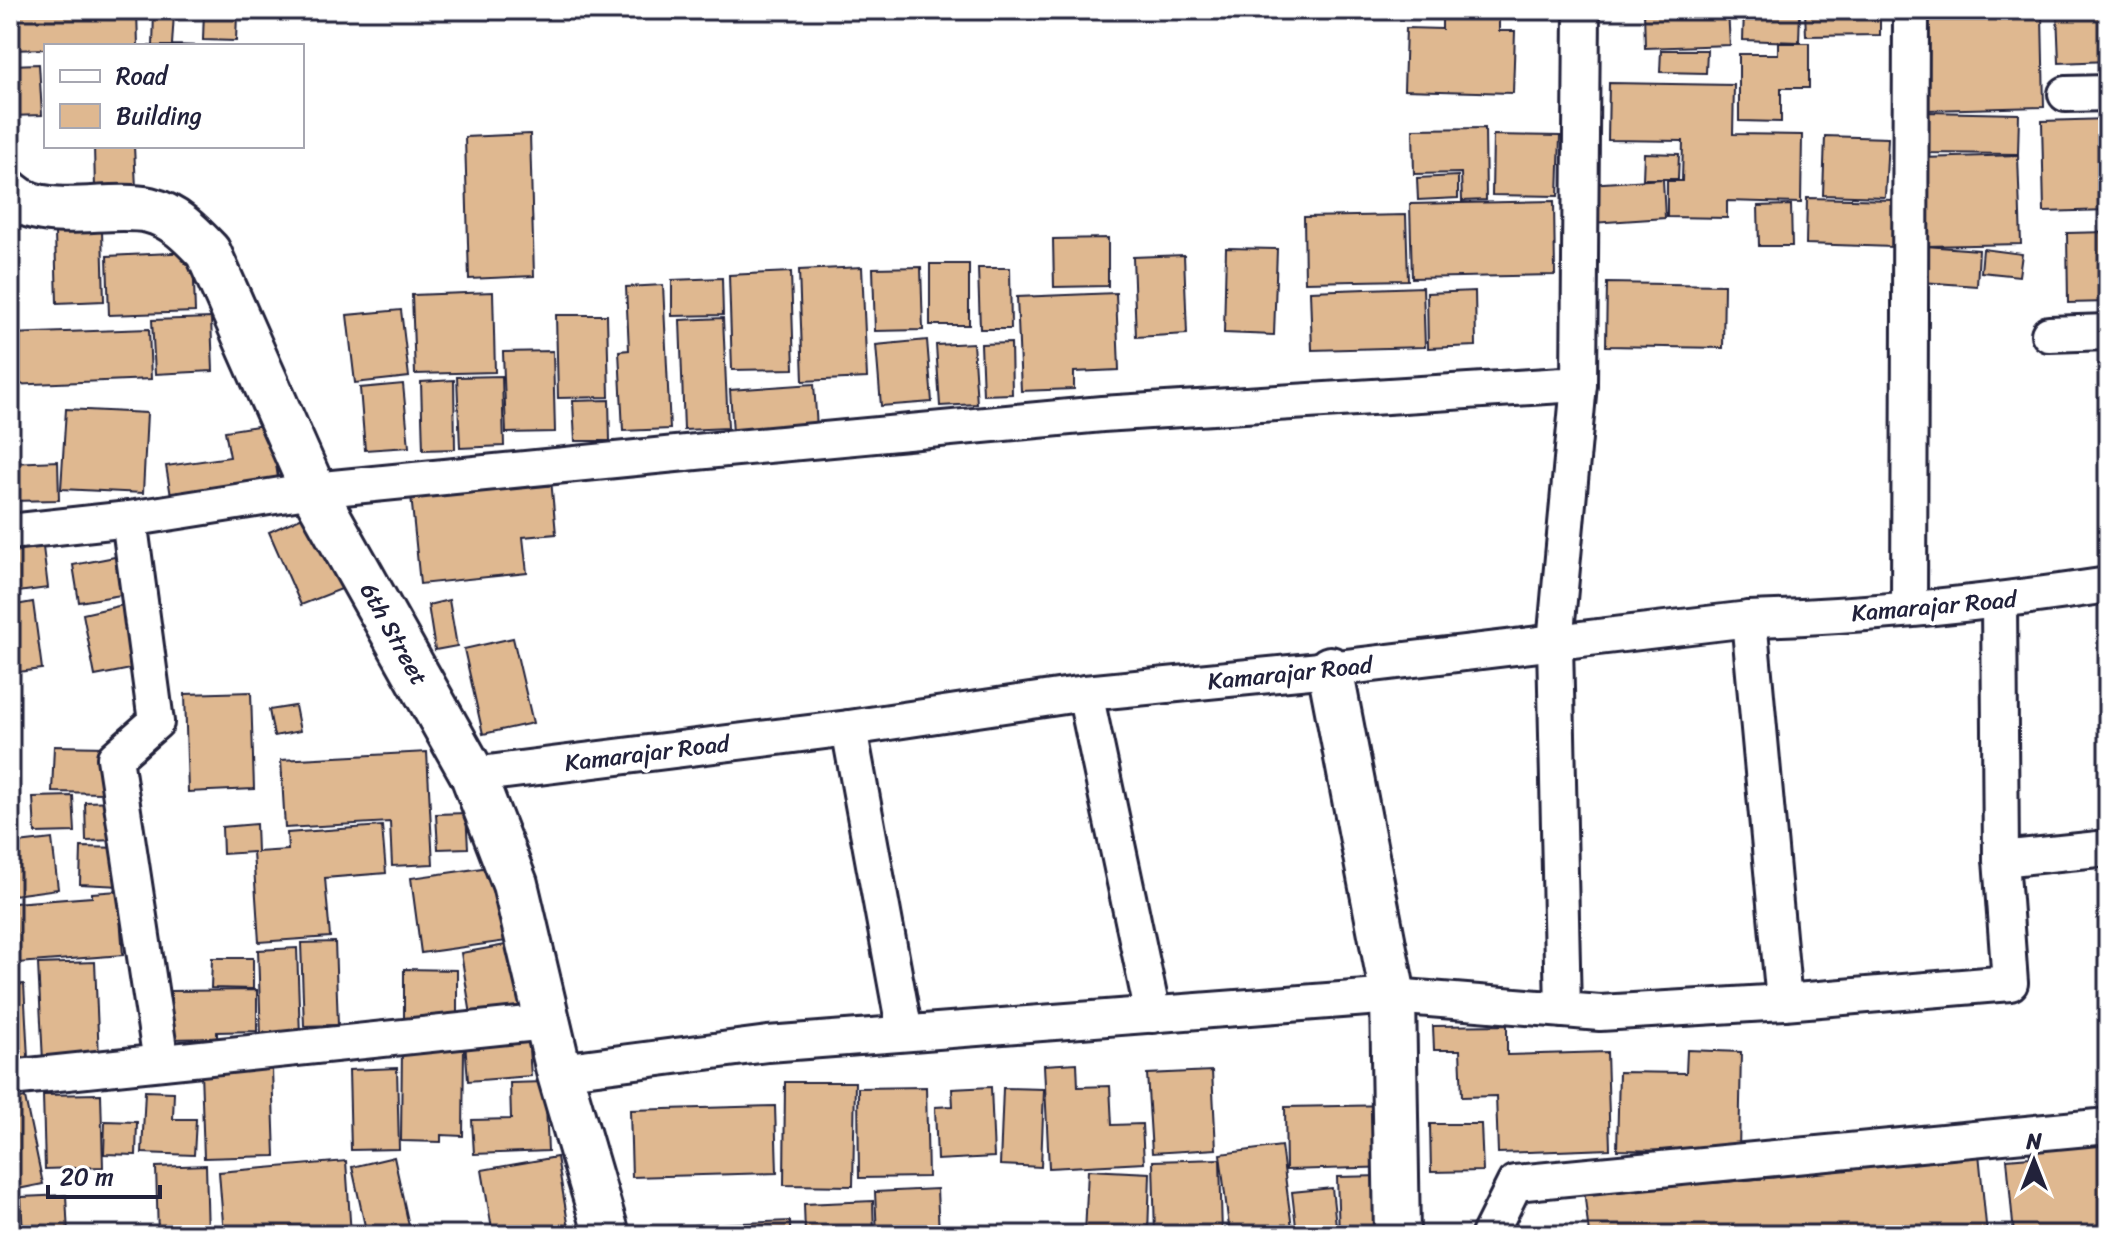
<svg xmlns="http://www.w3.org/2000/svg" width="2118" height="1245" viewBox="0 0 2118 1245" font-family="Sriracha,sans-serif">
	<rect width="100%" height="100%" fill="#fff"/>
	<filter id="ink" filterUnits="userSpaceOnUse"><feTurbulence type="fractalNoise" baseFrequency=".0125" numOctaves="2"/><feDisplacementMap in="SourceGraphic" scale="16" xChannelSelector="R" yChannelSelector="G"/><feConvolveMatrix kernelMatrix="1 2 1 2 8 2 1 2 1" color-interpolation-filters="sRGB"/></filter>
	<g filter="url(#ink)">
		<g fill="#dfb890" stroke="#22223b" stroke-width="2">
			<polygon points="10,10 137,10 138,46 46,46 46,49 10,50"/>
			<polygon points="204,10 256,10 256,15 237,14 236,41 203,40"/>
			<polygon points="1442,10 1499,10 1499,31 1515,31 1513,93 1404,90 1406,28 1442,29"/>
			<polygon points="1644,10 1728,10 1730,45 1645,48"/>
			<polygon points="1744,10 1800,10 1799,42 1743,40"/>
			<polygon points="1805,10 1880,10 1880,35 1806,36"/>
			<polygon points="2108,10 2108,61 2059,63 2057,12"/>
			<polygon points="154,13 174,14 172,45 203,46 148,46 153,46"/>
			<polygon points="2042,15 2044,107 1927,110 1925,18"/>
			<polygon points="1778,43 1809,43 1809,88 1781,88 1781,122 1739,121 1739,54 1778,54"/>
			<polygon points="1661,50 1707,50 1706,73 1660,72"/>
			<polygon points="39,64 42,115 10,116 10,65"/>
			<polygon points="1609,83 1734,85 1733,134 1802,135 1801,203 1727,201 1727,218 1667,217 1667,181 1682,181 1683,141 1608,140"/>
			<polygon points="1926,112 2019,114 2018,154 1925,153"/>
			<polygon points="2108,119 2108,210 2044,212 2042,121"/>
			<polygon points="1485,128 1486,200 1462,201 1461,173 1414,174 1413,129"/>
			<polygon points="530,134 534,276 469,279 465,137"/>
			<polygon points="1493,135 1560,136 1558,196 1492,195"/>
			<polygon points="1825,136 1888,138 1885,197 1823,195"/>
			<polygon points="94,146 134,146 136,188 95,190"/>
			<polygon points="1644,153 1679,154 1678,179 1643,179"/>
			<polygon points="2018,155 2021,244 1926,246 1923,158"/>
			<polygon points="1458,176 1458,198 1418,200 1417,178"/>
			<polygon points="1663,179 1665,218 1592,223 1589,184"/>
			<polygon points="1807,198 1894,200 1893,247 1806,244"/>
			<polygon points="1554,201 1555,275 1412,278 1410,204"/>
			<polygon points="1791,205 1792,246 1759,246 1758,206"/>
			<polygon points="1406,215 1408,280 1305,282 1304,217"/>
			<polygon points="102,231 104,301 57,303 55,233"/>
			<polygon points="2108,232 2108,302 2068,303 2067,233"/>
			<polygon points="1108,238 1108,286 1054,287 1053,239"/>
			<polygon points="1925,246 1979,250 1977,286 1922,282"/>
			<polygon points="1226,248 1277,249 1274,335 1224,333"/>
			<polygon points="1983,249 2022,254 2019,276 1981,272"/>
			<polygon points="193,252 195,312 109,315 107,256"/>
			<polygon points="1184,255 1187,334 1136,337 1133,257"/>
			<rect x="930" y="264" width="39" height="61"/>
			<polygon points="862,267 867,378 803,381 799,270"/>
			<polygon points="921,267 923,330 875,331 873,268"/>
			<polygon points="978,268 1010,268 1011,329 980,329"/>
			<polygon points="791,272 794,369 732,370 729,275"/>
			<polygon points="722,278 723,315 672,316 672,280"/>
			<polygon points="1607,283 1724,285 1723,348 1606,346"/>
			<polygon points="663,285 670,429 623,431 619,351 629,350 626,287"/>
			<polygon points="1423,287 1425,347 1312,350 1310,291"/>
			<polygon points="1475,291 1476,346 1428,348 1427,293"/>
			<polygon points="493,292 495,372 415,374 412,295"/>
			<polygon points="1116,293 1119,370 1074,372 1074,389 1021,391 1017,297"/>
			<polygon points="401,310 409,377 355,383 347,315"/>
			<polygon points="556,315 607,315 609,397 558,398"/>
			<polygon points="211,318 213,371 155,374 152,320"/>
			<polygon points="723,318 728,428 684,430 680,320"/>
			<polygon points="149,329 151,379 10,385 10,334"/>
			<polygon points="927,340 932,402 881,406 876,345"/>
			<polygon points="973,343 977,404 940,406 936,345"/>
			<polygon points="1011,343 1012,394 983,395 981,344"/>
			<polygon points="553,351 555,432 506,433 503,352"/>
			<polygon points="502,376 504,446 460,448 457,377"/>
			<polygon points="454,380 455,449 423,450 421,382"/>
			<polygon points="403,384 409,447 365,450 360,388"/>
			<polygon points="814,384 817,428 733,433 730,390"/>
			<polygon points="609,400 610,441 575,441 573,401"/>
			<polygon points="66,409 147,413 143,493 61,489"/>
			<polygon points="270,424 280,491 173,508 166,466 230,457 225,431"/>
			<polygon points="58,461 59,500 10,501 10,463"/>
			<polygon points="551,479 556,534 523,537 527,573 420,584 411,495"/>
			<polygon points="316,511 349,586 301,605 269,532"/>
			<polygon points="42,539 48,588 10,593 10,543"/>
			<polygon points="115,557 121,595 79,602 73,565"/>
			<polygon points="449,600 457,646 435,650 428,605"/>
			<polygon points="33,602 42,669 10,673 10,606"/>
			<polygon points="123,605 136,668 95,676 83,614"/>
			<polygon points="513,638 533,723 483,734 464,649"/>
			<polygon points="251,692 254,789 188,792 185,694"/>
			<polygon points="295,706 300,731 274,736 269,710"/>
			<polygon points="54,746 106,747 104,793 52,792"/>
			<polygon points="427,752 433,864 392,866 390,822 285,828 281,760"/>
			<polygon points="10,770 15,811 10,811"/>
			<polygon points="73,796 75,832 35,833 33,797"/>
			<polygon points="117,801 118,840 86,841 85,802"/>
			<polygon points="466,813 468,848 438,849 436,814"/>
			<polygon points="256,824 257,852 288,850 287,833 382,826 386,873 325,878 330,937 259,942 253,852 223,854 222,827"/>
			<polygon points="52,839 58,889 13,895 10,844"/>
			<polygon points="81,847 123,848 121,886 80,884"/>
			<polygon points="497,866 507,941 421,953 411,878"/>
			<polygon points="118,891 123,955 18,963 14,903 92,897 92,893"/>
			<polygon points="335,942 338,1025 304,1026 301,943"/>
			<polygon points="517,943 527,1006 471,1015 461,953"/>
			<polygon points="297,948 300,1036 261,1037 258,950"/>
			<polygon points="212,958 253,958 253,989 211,988"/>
			<polygon points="95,962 99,1058 43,1061 38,964"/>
			<polygon points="404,969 457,970 457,1020 404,1020"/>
			<polygon points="24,984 28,1058 10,1060 10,985"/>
			<polygon points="257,990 257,1031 217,1032 217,1038 171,1039 171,991"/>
			<polygon points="1507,1025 1507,1055 1607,1052 1610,1149 1498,1153 1496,1096 1462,1097 1460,1050 1434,1050 1433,1026"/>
			<polygon points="528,1035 531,1076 468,1081 465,1041"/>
			<polygon points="402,1047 464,1047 463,1136 441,1135 441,1142 401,1141"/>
			<polygon points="1687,1050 1741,1052 1739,1152 1617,1150 1619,1072 1686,1073"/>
			<polygon points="1077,1063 1078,1087 1110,1086 1112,1125 1142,1124 1144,1163 1049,1168 1044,1065"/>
			<polygon points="397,1068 399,1149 351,1150 349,1070"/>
			<polygon points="272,1069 275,1156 204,1158 201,1071"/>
			<polygon points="1212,1071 1216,1149 1152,1153 1147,1074"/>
			<polygon points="545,1082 548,1151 474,1154 472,1120 511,1119 510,1083"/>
			<polygon points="785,1082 855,1082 853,1186 784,1185"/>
			<polygon points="926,1087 928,1177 859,1178 858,1088"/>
			<polygon points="991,1087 994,1157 937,1160 935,1107 953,1106 952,1089"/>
			<polygon points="1003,1088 1044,1089 1041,1167 1000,1165"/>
			<polygon points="145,1091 174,1092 173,1119 196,1119 194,1155 142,1153"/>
			<polygon points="101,1094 103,1167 45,1169 43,1095"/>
			<polygon points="25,1098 43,1184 18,1189 10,1149 10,1101"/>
			<polygon points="1394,1105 1395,1167 1286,1170 1285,1107"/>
			<polygon points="775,1106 777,1173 632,1177 630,1110"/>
			<polygon points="105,1121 137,1122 136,1155 104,1154"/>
			<polygon points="1430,1124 1481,1124 1483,1171 1431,1172"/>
			<polygon points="2108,1127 2108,1235 2014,1235 2007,1159 2030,1157 2028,1134"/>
			<polygon points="1281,1146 1293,1235 1230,1235 1220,1154"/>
			<polygon points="1979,1153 1987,1235 1589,1235 1584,1189 1713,1177 1714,1183 1778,1177 1777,1173"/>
			<polygon points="394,1157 411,1235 367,1235 352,1167"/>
			<polygon points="557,1157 570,1235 493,1235 482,1170"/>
			<polygon points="1220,1159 1222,1235 1155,1235 1153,1161"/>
			<polygon points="346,1161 351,1235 224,1235 219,1172"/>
			<polygon points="206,1165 208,1235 158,1235 156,1167"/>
			<polygon points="1088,1170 1150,1173 1148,1235 1085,1235"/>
			<polygon points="1382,1176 1383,1235 1339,1235 1337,1177"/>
			<polygon points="1332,1188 1337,1235 1297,1235 1292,1192"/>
			<polygon points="937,1189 939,1235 877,1235 875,1192"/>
			<polygon points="66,1195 68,1235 23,1235 21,1197"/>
			<polygon points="873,1201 874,1235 805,1235 804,1204"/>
			<rect x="10" y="1220" width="6" height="15"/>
			<polygon points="790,1221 790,1235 669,1235 669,1226"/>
		</g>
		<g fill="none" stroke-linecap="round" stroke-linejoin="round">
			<defs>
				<g id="minor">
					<polyline points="2066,94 2108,93"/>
					<polyline points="2049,334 2108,332"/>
					<polyline points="129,519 156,722 115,758 161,1062"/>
					<polyline points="10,532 129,519 313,490 726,449 1102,414 1579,384 1582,10"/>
					<polyline points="1909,609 1911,10"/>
					<polyline points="1749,619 1784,1002"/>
					<polyline points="1085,693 1153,1015"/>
					<polyline points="849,728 905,1033"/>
					<path d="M 473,775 L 849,728 L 1085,693 L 1330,669 L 1749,619 C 1869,616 1989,603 2108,585"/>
					<polyline points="2001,859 2108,848"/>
					<polyline points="1563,1010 1555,643 1579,384"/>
					<polyline points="559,1071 768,1044 1393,996 1600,1013 1784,1002 2010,983 2001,859 1999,602"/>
					<polyline points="10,1078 547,1022"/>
					<polyline points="1489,1235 1515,1183 2108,1126"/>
				</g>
				<g id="tertiary">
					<path d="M 10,193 C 43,224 108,201 149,210 C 174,216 191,234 208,252 L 313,490 L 473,775 L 515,884 L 559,1071 L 607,1235"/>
					<polyline points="1330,669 1393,996 1397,1235"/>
				</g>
			</defs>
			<use href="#minor" stroke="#22223b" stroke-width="40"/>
			<use href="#tertiary" stroke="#22223b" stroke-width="50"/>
			<use href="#minor" stroke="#fff" stroke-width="34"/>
			<use href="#tertiary" stroke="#fff" stroke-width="44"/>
		</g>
	</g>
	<g text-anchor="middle" stroke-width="8" stroke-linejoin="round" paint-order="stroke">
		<g font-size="24" fill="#22223b" stroke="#fff">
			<text transform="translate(1934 606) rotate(-5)" y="8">Kamarajar Road</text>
			<text transform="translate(394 634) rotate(61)" y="8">6th Street</text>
			<text transform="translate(1290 673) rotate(-6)" y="8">Kamarajar Road</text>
			<text transform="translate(647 753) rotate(-7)" y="8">Kamarajar Road</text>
		</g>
	</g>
	<rect width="2118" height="1245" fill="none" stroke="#fff" stroke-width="40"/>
	<rect x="20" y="20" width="2078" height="1205" fill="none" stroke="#22223b" stroke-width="3" filter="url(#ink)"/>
	<rect x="44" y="44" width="260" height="104" fill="#ffffff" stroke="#a7a7b1" stroke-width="2"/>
	<rect x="60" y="70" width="40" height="12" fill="#ffffff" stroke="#a7a7b1" stroke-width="2"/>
	<text x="116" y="84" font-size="24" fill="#22223b">Road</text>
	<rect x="60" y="104" width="40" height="24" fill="#dfb890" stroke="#a7a7b1" stroke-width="2"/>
	<text x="116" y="124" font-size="24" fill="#22223b">Building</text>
	<g transform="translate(2034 1161)" stroke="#ffffff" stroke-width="6" paint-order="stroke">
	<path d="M0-6L14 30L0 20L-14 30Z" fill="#22223b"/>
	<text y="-12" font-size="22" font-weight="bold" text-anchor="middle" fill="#22223b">N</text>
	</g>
	<path d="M48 1185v12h112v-12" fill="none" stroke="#22223b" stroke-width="4"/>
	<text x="60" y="1185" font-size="24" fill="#22223b" stroke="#ffffff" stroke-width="6" paint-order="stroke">20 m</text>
</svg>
